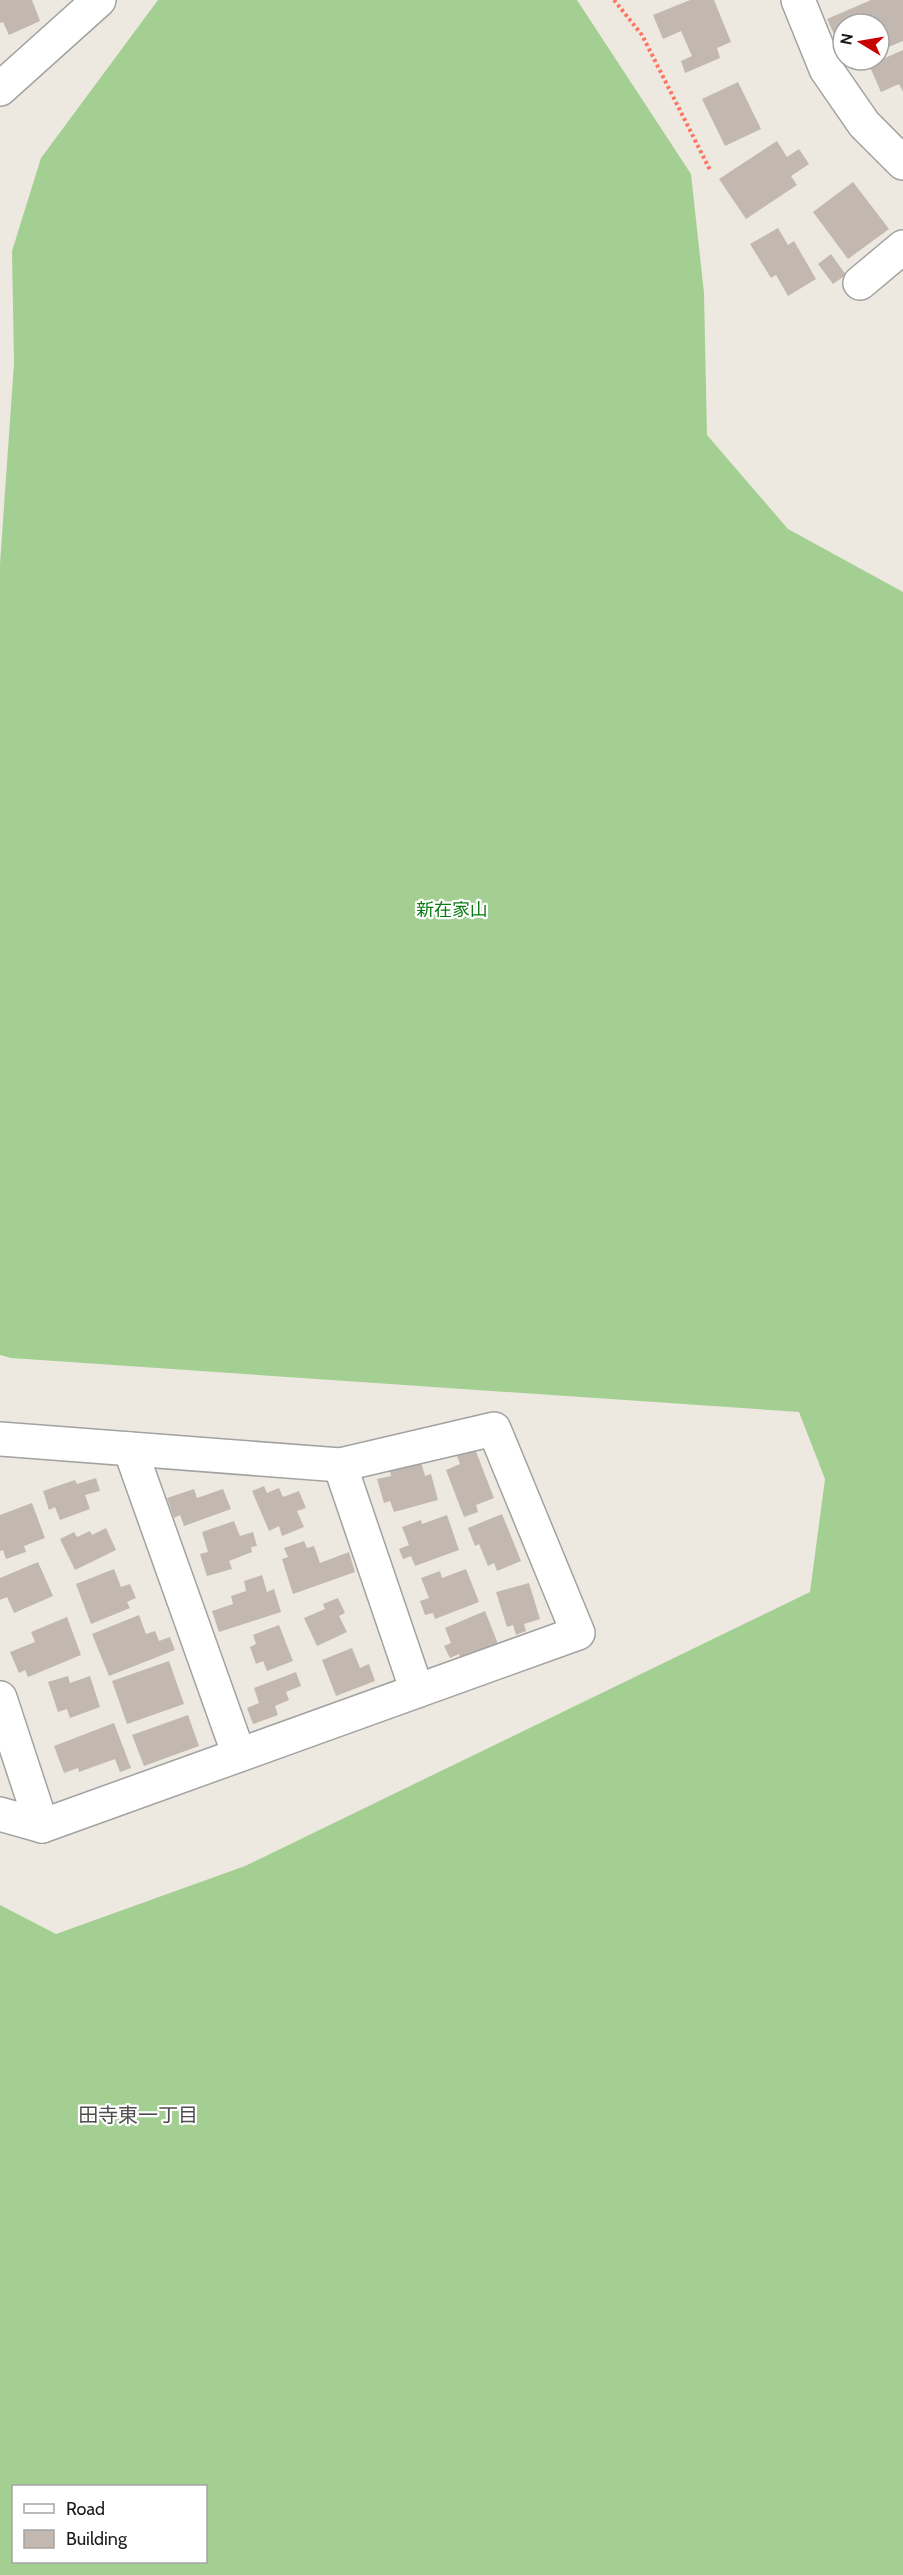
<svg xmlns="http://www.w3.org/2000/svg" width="903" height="2575" viewBox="0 0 903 2575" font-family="Cabin,'Noto Sans JP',sans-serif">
	<rect width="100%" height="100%" fill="#eee9e0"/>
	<path fill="#a4cf93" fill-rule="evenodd" d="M 158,0 L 577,0 L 691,174 L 704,293 L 707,435 L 788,529 L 903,592 L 903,2575 L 0,2575 L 0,1905 L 56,1934 L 245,1866 L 810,1592 L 825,1479 L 799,1412 L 11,1358 L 0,1355 L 0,564 L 14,363 L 12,251 L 41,158 ZM 14,2486 L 206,2486 L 206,2562 L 14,2562 Z"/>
	<g fill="#c2b8b0">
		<polygon points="0,0 32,0 40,21 9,35 3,22 0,23"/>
		<polygon points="690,0 714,0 731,42 717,48 720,58 685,73 681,61 692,56 681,31 663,39 653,15"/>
		<polygon points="871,0 903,0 903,41 879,51 879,24 843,24 843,54 827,19"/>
		<polygon points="903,50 903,92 899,84 881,92 869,65"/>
		<polygon points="738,82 761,129 725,146 702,99"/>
		<polygon points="777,141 787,157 799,149 809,164 791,176 797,185 746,219 719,179"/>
		<polygon points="853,182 889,229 848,259 813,212"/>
		<polygon points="778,228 788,245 794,241 816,279 788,296 776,275 771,278 750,244"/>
		<polygon points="831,254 846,275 833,284 818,264"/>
		<polygon points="475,1449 494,1498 476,1505 478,1512 464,1517 446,1470 460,1464 457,1456"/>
		<polygon points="421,1462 425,1476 431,1474 438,1500 394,1512 390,1501 384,1503 377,1479 391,1476 390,1471"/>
		<polygon points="96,1478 100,1491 85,1495 90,1509 60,1520 55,1507 49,1510 43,1491 75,1480 77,1484"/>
		<polygon points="264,1486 267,1493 279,1488 283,1497 299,1491 306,1508 297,1511 304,1527 282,1536 279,1526 269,1531 252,1491"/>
		<polygon points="194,1489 197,1498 223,1489 231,1509 184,1526 180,1515 174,1518 167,1498"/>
		<polygon points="32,1503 45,1538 24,1546 26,1552 6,1559 3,1550 0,1551 0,1515"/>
		<polygon points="502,1514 521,1561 497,1571 494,1563 488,1566 479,1544 475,1546 468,1528"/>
		<polygon points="447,1515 459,1550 415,1566 411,1556 403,1559 399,1549 409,1545 402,1527 421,1520 422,1524"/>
		<polygon points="234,1521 240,1536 253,1532 257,1546 251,1547 252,1552 229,1561 232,1569 207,1576 200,1554 208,1552 202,1532"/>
		<polygon points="106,1528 116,1550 75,1570 60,1539 74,1532 77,1537 90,1531 92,1535"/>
		<polygon points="304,1541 307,1548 314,1546 320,1563 349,1552 355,1572 293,1594 282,1559 288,1557 284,1548"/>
		<polygon points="38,1562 53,1596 14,1613 7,1597 0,1600 0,1578"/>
		<polygon points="114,1569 121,1587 130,1584 136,1598 127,1602 130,1608 91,1624 76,1584"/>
		<polygon points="466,1569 479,1602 435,1619 433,1613 425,1615 420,1601 429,1598 421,1578 440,1571 442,1578"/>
		<polygon points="262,1575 267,1592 274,1589 281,1612 219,1632 212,1611 233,1604 231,1596 246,1591 244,1581"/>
		<polygon points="529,1583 540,1619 524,1624 526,1631 516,1635 513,1625 507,1627 496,1592"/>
		<polygon points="338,1598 345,1613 339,1616 347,1632 317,1646 304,1618 325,1609 323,1604"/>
		<polygon points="485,1611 500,1649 463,1665 459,1654 450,1658 444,1646 451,1643 445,1628"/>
		<polygon points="139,1615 146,1634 155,1631 159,1641 170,1637 175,1650 109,1676 92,1634"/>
		<polygon points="67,1617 81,1655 28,1677 25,1670 19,1673 10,1652 35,1642 31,1632"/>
		<polygon points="279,1625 293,1661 267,1671 263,1661 256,1664 250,1647 256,1644 253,1635"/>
		<polygon points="352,1648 360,1668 369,1664 375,1681 336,1696 322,1660"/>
		<polygon points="169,1661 184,1704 127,1724 112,1681"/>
		<polygon points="296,1672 301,1686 286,1692 289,1700 275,1706 278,1715 253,1724 247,1708 259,1703 254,1688"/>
		<polygon points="68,1676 70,1683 90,1676 100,1707 70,1718 67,1709 58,1712 48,1682"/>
		<polygon points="188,1715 199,1746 144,1766 132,1735"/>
		<polygon points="114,1723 131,1768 120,1772 115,1759 79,1772 78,1768 64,1773 54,1746"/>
	</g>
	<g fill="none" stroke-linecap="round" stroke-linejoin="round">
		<defs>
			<g id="minor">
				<polyline points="798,0 826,69 864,124 903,163"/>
				<polyline points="0,89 99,0"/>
				<polyline points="860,283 903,247"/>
				<polyline points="0,1439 340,1465 494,1429 578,1633 42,1826 0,1814"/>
				<polyline points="130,1449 239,1755"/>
				<polyline points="340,1465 417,1691"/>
				<polyline points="0,1698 42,1826"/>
			</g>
		</defs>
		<use href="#minor" stroke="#a2a2a2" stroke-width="36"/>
		<polyline stroke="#ff7360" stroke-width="4" stroke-dasharray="3 3" stroke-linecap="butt" points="614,0 642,35 710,170"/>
		<use href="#minor" stroke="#fff" stroke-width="33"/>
	</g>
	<g text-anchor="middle" stroke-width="4.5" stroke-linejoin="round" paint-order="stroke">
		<g font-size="18" fill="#067c12" stroke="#fff">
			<text x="452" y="916">新在家山</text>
		</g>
		<g font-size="20" fill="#4e4e4e" stroke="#fff">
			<text x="138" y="2122">田寺東一丁目</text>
		</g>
	</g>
	<rect x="12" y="2485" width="195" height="78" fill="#ffffff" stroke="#a4a4a4" stroke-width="1.5"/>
	<rect x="24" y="2504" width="30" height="9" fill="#ffffff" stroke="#a4a4a4" stroke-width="1.5"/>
	<text x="66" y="2515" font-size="18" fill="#1b1b1b">Road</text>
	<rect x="24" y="2530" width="30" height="18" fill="#c2b8b0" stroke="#a4a4a4" stroke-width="1.5"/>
	<text x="66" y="2545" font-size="18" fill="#1b1b1b">Building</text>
	<g transform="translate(861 42) rotate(281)"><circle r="28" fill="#ffffff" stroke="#a4a4a4" stroke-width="1.5"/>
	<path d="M0-4.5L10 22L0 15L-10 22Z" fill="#c70300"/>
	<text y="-9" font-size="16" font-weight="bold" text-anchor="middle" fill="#1b1b1b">N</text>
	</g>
</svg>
